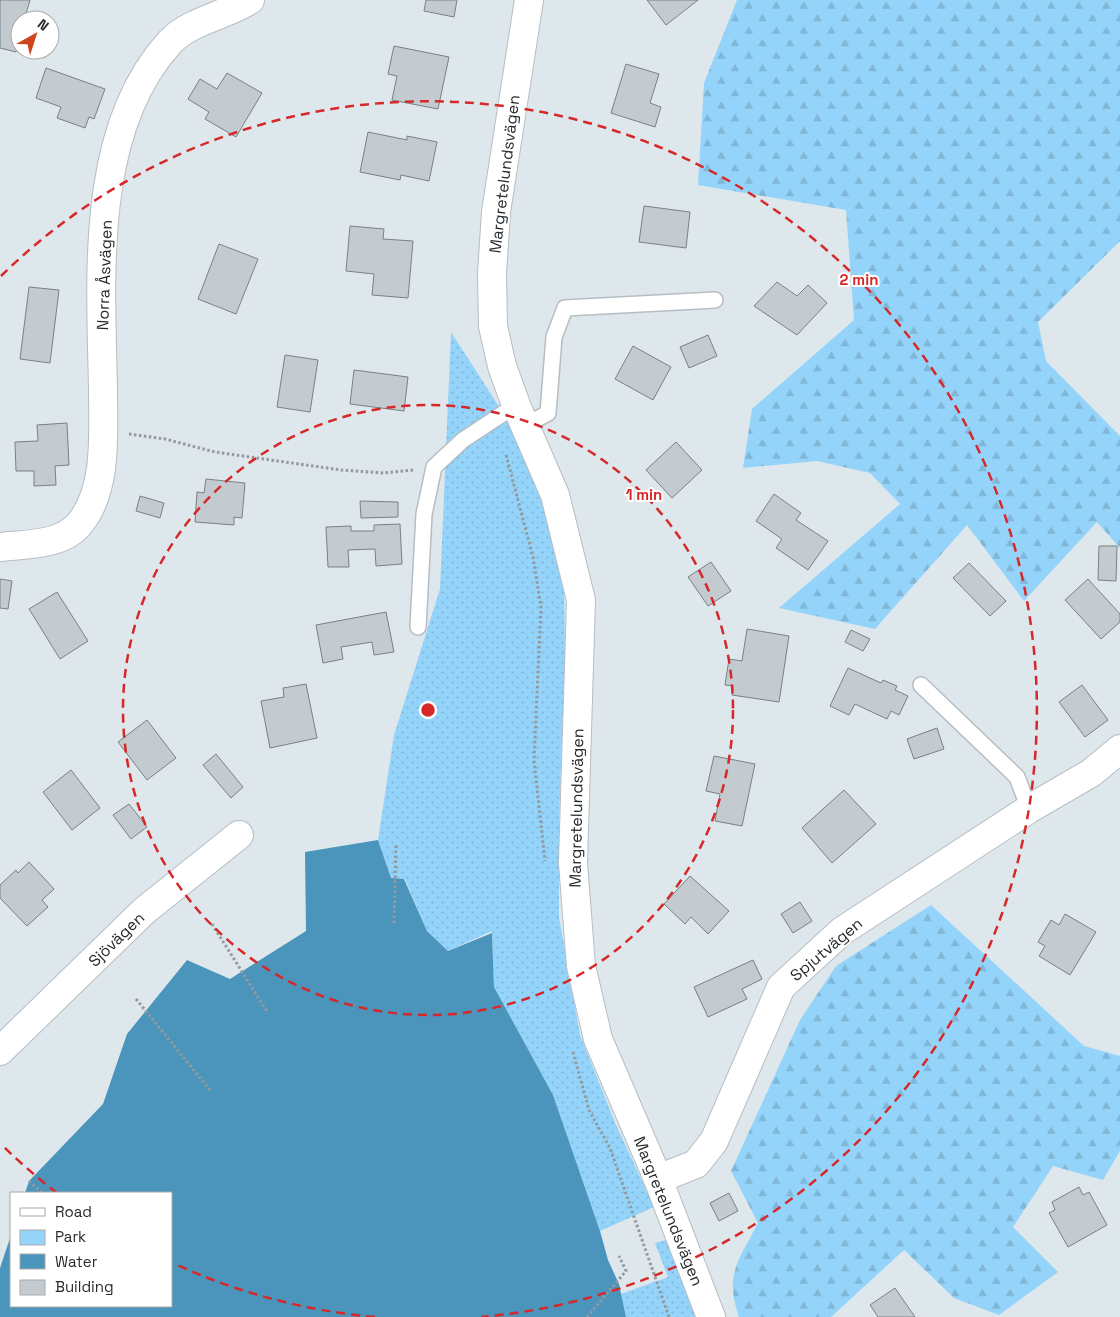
<svg xmlns="http://www.w3.org/2000/svg" width="1120" height="1317" viewBox="0 0 1120 1317" font-family="'Space Grotesk',sans-serif">
	<defs>
		<pattern id="green-dots" width="8" height="8" patternUnits="userSpaceOnUse" patternTransform="scale(1.25)"><rect width="8" height="8" fill="#95d4fa"/><path d="M2 2h.1M6 6h.1" fill="none" stroke="#80b6d6" stroke-width="1.8" stroke-linecap="round"/></pattern>
		<pattern id="forest-firs" width="22" height="20" patternUnits="userSpaceOnUse" patternTransform="scale(1.25)"><rect width="22" height="20" fill="#95d4fa"/><path d="M5 1l3.5 6h-7zM16 11l3.5 6h-7z" fill="#80b6d6"/></pattern>
	</defs>
	<rect width="100%" height="100%" fill="#dee7ec"/>
	<g fill="url(#green-dots)">
		<polygon points="451,332 527,450 564,570 565,658 559,821 559,917 580,1035 616,1125 654,1207 600,1231 553,1095 494,987 492,931 448,951 427,931 405,879 391,878 378,840 394,735 440,589"/>
		<polygon points="666,1240 697,1317 626,1317 621,1294 668,1277 655,1243"/>
	</g>
	<g fill="url(#forest-firs)">
		<polygon points="737,0 1120,0 1120,241 1038,322 1046,361 1120,436 1120,548 1097,522 1024,601 967,525 875,629 779,608 900,504 870,473 817,461 743,468 752,409 854,320 846,210 698,185 704,83"/>
		<path d="M 931,905 L 1084,1046 L 1120,1056 L 1120,1151 L 1103,1180 L 1053,1166 L 1013,1227 L 1058,1272 L 999,1315 L 954,1298 L 904,1250 L 831,1317 L 739,1317 C 724,1274 739,1260 758,1223 L 731,1171 L 800,1020 L 836,966 Z"/>
	</g>
	<polygon fill="#4b95bd" points="378,840 391,878 404,879 427,931 448,951 492,933 494,987 553,1095 600,1231 608,1260 619,1284 626,1317 0,1317 0,1268 11,1235 11,1306 171,1306 171,1193 25,1193 29,1181 103,1104 127,1034 187,960 230,979 306,931 305,852"/>
	<g fill="#c3cbd1" stroke="#798186">
		<polygon points="0,0 30,0 24,20 20,20 20,37 16,52 0,48"/>
		<polygon points="426,0 457,0 454,17 424,11"/>
		<polygon points="647,0 698,0 666,25"/>
		<polygon points="394,46 449,57 438,109 392,100 397,76 388,74"/>
		<polygon points="626,64 659,74 650,103 661,107 655,127 611,113"/>
		<polygon points="46,68 105,89 94,119 89,117 85,128 57,118 61,107 36,98"/>
		<polygon points="227,73 262,93 236,137 205,119 209,112 188,99 200,79 217,89"/>
		<polygon points="368,132 407,140 407,136 437,142 429,181 401,175 400,180 360,172"/>
		<polygon points="644,206 690,212 686,248 639,242"/>
		<polygon points="350,226 384,229 383,239 413,241 408,298 372,295 374,274 346,271"/>
		<polygon points="219,244 258,259 236,314 198,299"/>
		<polygon points="777,282 797,296 808,285 827,303 797,335 754,306"/>
		<polygon points="29,287 59,290 50,363 20,359"/>
		<polygon points="708,335 717,356 689,368 680,347"/>
		<polygon points="633,346 671,367 653,400 615,379"/>
		<polygon points="285,355 318,360 310,412 277,407"/>
		<polygon points="354,370 408,377 404,411 350,404"/>
		<polygon points="67,423 69,465 55,466 56,485 34,486 34,471 16,471 15,442 38,441 37,425"/>
		<polygon points="676,442 702,470 672,498 646,470"/>
		<polygon points="206,479 245,483 242,518 234,517 234,525 195,522 197,492 204,493"/>
		<polygon points="774,494 801,513 796,520 828,541 808,570 776,548 782,539 756,521"/>
		<polygon points="140,496 164,503 160,518 136,511"/>
		<polygon points="360,501 398,502 398,517 361,518"/>
		<polygon points="400,524 402,564 376,566 375,549 348,550 349,567 328,567 326,527 351,526 351,531 374,531 374,525"/>
		<polygon points="1099,546 1117,546 1116,581 1098,580"/>
		<polygon points="711,562 731,591 708,606 688,577"/>
		<polygon points="969,563 1006,601 990,616 953,578"/>
		<polygon points="0,579 12,581 8,609 0,608"/>
		<polygon points="1088,579 1120,614 1120,622 1101,639 1065,600"/>
		<polygon points="57,592 88,641 60,659 29,609"/>
		<polygon points="386,612 394,652 374,655 372,642 341,647 343,659 323,663 316,625"/>
		<polygon points="747,629 789,636 779,702 732,695 733,686 725,685 729,659 742,661"/>
		<polygon points="851,630 870,639 863,651 845,642"/>
		<polygon points="848,668 881,683 883,680 897,686 895,690 908,696 899,715 891,711 887,719 855,704 849,715 830,706"/>
		<polygon points="306,684 317,738 270,748 261,701 284,697 283,688"/>
		<polygon points="1082,685 1108,720 1085,737 1059,702"/>
		<polygon points="147,720 176,758 147,780 118,742"/>
		<polygon points="937,728 944,749 914,759 907,739"/>
		<polygon points="216,754 243,787 231,798 203,765"/>
		<polygon points="714,756 755,764 742,826 715,821 720,794 706,791"/>
		<polygon points="71,770 100,808 72,830 43,792"/>
		<polygon points="844,790 876,824 832,863 802,828"/>
		<polygon points="129,804 147,827 131,839 113,815"/>
		<polygon points="29,862 54,889 42,900 48,907 27,926 0,898 0,885 16,870 18,873"/>
		<polygon points="690,876 729,911 708,934 691,917 685,924 664,904"/>
		<polygon points="800,902 812,921 793,933 781,914"/>
		<polygon points="1065,914 1096,932 1070,975 1039,956 1045,946 1038,942 1051,920 1059,925"/>
		<polygon points="753,960 762,979 742,989 747,999 708,1017 694,987"/>
		<polygon points="1079,1187 1083,1195 1089,1192 1107,1225 1068,1247 1049,1213 1055,1210 1052,1202"/>
		<polygon points="729,1193 738,1211 719,1221 710,1203"/>
		<polygon points="895,1288 915,1317 878,1317 870,1305"/>
	</g>
	<g fill="none" stroke-linecap="round" stroke-linejoin="round">
		<defs>
			<g id="service">
				<polyline points="526,425 548,413 554,337 565,308 715,300"/>
				<polyline points="418,627 424,514 434,467 463,440 516,405"/>
				<polyline points="921,685 1017,777 1029,809"/>
			</g>
			<g id="minor">
				<polyline points="529,0 496,212 492,274 493,326 502,366 516,405 555,495 581,600 573,863 581,966 598,1039 658,1179 711,1317"/>
				<path d="M 0,547 C 26,544 63,546 81,522 C 108,487 103,432 103,390 C 101,279 89,130 170,42 C 189,21 227,15 250,0"/>
				<polyline points="0,1051 144,911 239,835"/>
				<polyline points="658,1179 696,1164 714,1141 781,987 842,931 1029,809 1091,773 1120,749"/>
			</g>
		</defs>
		<use href="#service" stroke="#b6bec4" stroke-width="18"/>
		<use href="#minor" stroke="#b6bec4" stroke-width="30"/>
		<g stroke="#93999d" stroke-width="3" stroke-dasharray="2.5 2.5" stroke-linecap="butt">
			<polyline points="129,434 165,439 215,452 341,470 384,473 414,470"/>
			<polyline points="506,455 533,557 541,607 534,760 545,861"/>
			<polyline points="394,923 396,845"/>
			<polyline points="212,924 268,1013"/>
			<polyline points="136,999 210,1090"/>
			<polyline points="573,1052 589,1110 610,1148 669,1317"/>
			<polyline points="29,1181 42,1193"/>
			<polyline points="587,1317 626,1271 619,1256"/>
		</g>
		<use href="#service" stroke="#fff" stroke-width="15"/>
		<use href="#minor" stroke="#fff" stroke-width="28"/>
	</g>
	<g fill="none" stroke="#d62828" stroke-width="2.5" stroke-dasharray="9 6">
		<circle cx="428" cy="710" r="305"/>
		<path d="M375 1317A609 609 0 0 1 175 1264M57 1193A609 609 0 0 1 1 1144M1 276A609 609 0 1 1 481 1317"/>
	</g>
	<g text-anchor="middle" stroke-width="4" stroke-linejoin="round" paint-order="stroke">
		<g font-size="16" fill="#272a2c" stroke="#fff">
			<text transform="translate(504 174) rotate(-83)" y="6">Margretelundsvägen</text>
			<text transform="translate(104 275) rotate(-88)" y="6">Norra Åsvägen</text>
			<text transform="translate(576 808) rotate(-89)" y="6">Margretelundsvägen</text>
			<text transform="translate(116 939) rotate(-44)" y="6">Sjövägen</text>
			<text transform="translate(826 949) rotate(-40)" y="6">Spjutvägen</text>
			<text transform="translate(669 1211) rotate(68)" y="6">Margretelundsvägen</text>
		</g>
	</g>
	<circle cx="428" cy="710" r="8" fill="#d62828" stroke="#fff" stroke-width="2.5"/>
	<g font-size="15" text-anchor="middle" font-weight="bold" fill="#d62828" stroke="#fff" stroke-width="4" stroke-linejoin="round" paint-order="stroke">
		<text x="859" y="285">2 min</text>
		<text x="644" y="500">1 min</text>
	</g>
	<rect x="10" y="1192" width="162" height="115" fill="#ffffff" stroke="#a9aaab"/>
	<rect x="20" y="1208" width="25" height="8" fill="#ffffff" stroke="#a9aaab"/>
	<text x="55" y="1217" font-size="15" fill="#272a2c">Road</text>
	<rect x="20" y="1230" width="25" height="15" fill="#95d4fa" stroke="#a9aaab"/>
	<text x="55" y="1242" font-size="15" fill="#272a2c">Park</text>
	<rect x="20" y="1254" width="25" height="15" fill="#4b95bd" stroke="#a9aaab"/>
	<text x="55" y="1267" font-size="15" fill="#272a2c">Water</text>
	<rect x="20" y="1280" width="25" height="15" fill="#c3cbd1" stroke="#a9aaab"/>
	<text x="55" y="1292" font-size="15" fill="#272a2c">Building</text>
	<g transform="translate(35 35) rotate(39)"><circle r="24" fill="#ffffff" stroke="#a9aaab"/>
	<path d="M0-4L9 19L0 12L-9 19Z" fill="#cf461d"/>
	<text y="-8" font-size="14" font-weight="bold" text-anchor="middle" fill="#272a2c">N</text>
	</g>
</svg>
